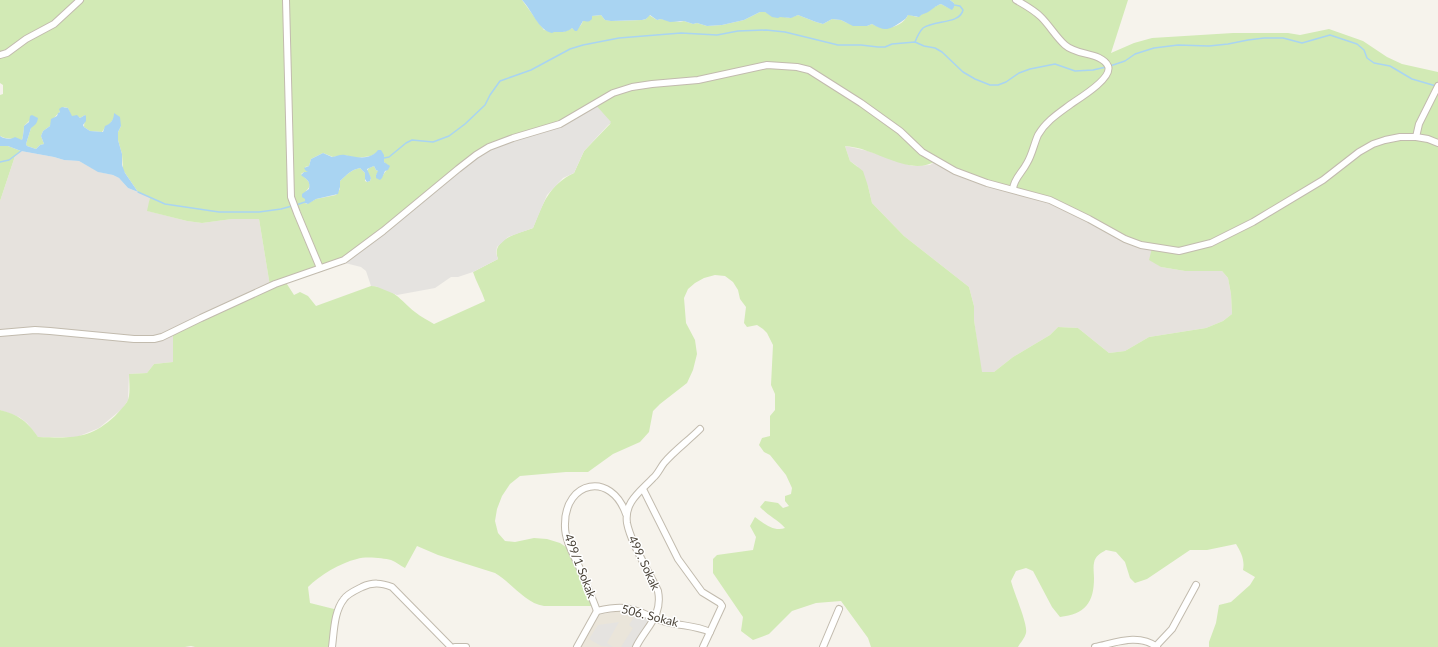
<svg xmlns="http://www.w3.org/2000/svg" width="1438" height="647" viewBox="0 0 1438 647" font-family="Lato,sans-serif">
	<rect width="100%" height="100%" fill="#f6f3ec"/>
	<polygon fill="#eae5da" points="625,610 650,620 632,647 579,647 598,615"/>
	<g fill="#e6e2dd">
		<polygon points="845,146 868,151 912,166 930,165 936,161 1050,200 1152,248 1161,267 1185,271 1222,271 1228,278 1231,294 1232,314 1223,321 1206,328 1149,337 1125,351 1109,353 1078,328 1058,327 1050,335 1013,357 994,372 981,372 974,320 974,306 969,287 904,236 872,203 868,186 857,166 850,161"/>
		<polygon points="21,151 54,157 64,160 79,161 99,172 113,175 119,178 128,188 150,197 148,211 187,221 202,223 232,219 259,219 270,286 173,362 154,364 147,373 129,374 128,400 123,408 99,428 77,437 38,437 27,423 19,417 0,410 0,201 15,156"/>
	</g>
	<g fill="#d2eab5" fill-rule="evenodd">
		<path d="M 0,0 L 522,0 L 544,30 L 563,32 L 572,28 L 575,30 L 581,25 L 583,21 L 592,18 L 592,16 L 601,15 L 605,20 L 615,21 L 642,20 L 646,19 L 649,15 L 657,20 L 661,19 L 680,22 L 684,21 L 693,24 L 697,23 L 707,26 L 722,25 L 744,20 L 760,12 L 765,12 L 789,18 L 798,15 L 816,22 L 823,24 L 832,19 L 841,20 L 847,23 L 867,26 L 872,24 C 883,31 902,28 908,15 L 910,15 L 917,17 L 936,6 L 941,4 L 949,8 L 954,3 L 950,0 L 1128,0 L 1111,53 L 1134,43 L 1152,38 L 1233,33 L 1288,33 L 1300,35 L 1329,29 L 1363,41 L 1387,57 L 1402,64 L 1438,72 L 1438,647 L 1209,647 L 1209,642 L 1216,623 L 1219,605 L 1231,602 L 1250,585 L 1255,577 L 1243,570 C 1245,560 1241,552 1236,544 L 1207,550 L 1190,550 L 1147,579 L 1135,583 L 1130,578 L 1125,562 L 1116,552 L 1106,550 C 1101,553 1095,556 1094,563 C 1093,567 1094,574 1094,578 C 1094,603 1085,614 1060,617 L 1052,607 L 1033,571 L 1026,568 L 1016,571 L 1011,581 C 1014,593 1028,624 1026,633 C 1025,638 1020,643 1018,647 L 871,647 L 868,638 L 841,601 L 816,603 L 792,611 L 769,634 L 753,640 L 741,631 L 743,617 L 713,573 L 713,559 L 717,555 L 753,550 L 756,537 L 750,526 L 755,517 C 763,523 774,532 785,528 C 777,519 768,516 760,507 L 765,501 L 778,503 L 783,508 L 789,506 L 785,501 L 785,496 L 791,494 L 792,488 L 786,475 L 770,455 L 764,452 L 759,445 L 762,438 L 770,436 L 770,416 L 775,410 L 775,394 L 771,385 L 773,345 L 767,333 L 763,329 L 757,325 L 747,327 L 744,323 L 746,307 L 740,299 L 738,290 L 733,282 L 725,276 L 715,275 L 704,278 L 695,283 L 688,289 L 684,298 L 686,323 L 695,340 L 697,354 L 693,370 L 687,383 L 660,404 L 653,411 L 649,432 L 640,442 L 613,454 L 588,472 L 566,472 L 520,476 L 510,484 L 502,496 L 497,509 L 495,521 L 498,533 L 505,541 L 515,542 L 534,538 L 547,539 L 560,543 L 572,551 L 595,606 L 544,606 C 525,603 512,583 495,573 L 438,555 L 417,546 L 405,568 C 401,566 396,562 391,560 C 383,558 365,556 357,559 C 340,563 320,575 308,587 L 310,603 L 338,610 L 332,647 L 195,647 L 191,646 L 185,647 L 0,647 L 0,410 C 19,415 27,421 38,437 C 71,438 89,440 115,416 C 119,411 124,407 127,402 C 131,395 129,382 129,374 L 147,373 L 154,364 L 173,362 L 173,332 L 270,286 L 259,219 L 232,219 L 202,223 L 187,221 L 147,211 L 150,197 L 138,192 L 123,170 L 122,154 L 118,140 L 118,132 L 121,126 L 114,116 L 114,118 L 109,125 L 106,126 L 102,132 L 90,131 L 84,127 L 85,115 L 80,118 L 79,117 L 71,116 L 68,108 L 64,107 L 54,118 L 50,126 L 43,131 L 41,136 L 44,144 L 40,145 L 36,149 L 27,146 L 26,144 L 31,128 L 30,120 L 24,126 C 24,130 23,136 22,140 L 5,138 L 0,136 L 0,95 L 3,94 L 3,85 L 0,83 ZM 611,123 L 584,151 L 574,173 C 549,185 543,203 533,228 C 519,233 490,239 498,259 L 473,272 C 476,282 482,291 485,301 L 434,324 C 428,320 421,317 415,312 C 401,301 392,286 371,286 L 316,306 L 308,296 L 300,292 L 294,295 L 285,281 L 344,260 ZM 845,146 C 853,147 860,148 867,151 C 889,158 914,174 936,161 L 987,183 L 1050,200 L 1125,239 L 1152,248 L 1149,260 L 1161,267 L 1185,271 L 1222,271 L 1228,278 L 1231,294 L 1232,314 L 1223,321 L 1206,328 L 1149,337 L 1125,351 L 1109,353 L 1078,328 L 1058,327 L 1050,335 L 1013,357 L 994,372 L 982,372 L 974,320 L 974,306 L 969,287 L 904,236 L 872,203 L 868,186 L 863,171 L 850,161 ZM 323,153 L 333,157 L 344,155 L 357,158 L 371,156 L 376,153 L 386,164 L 388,165 L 388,168 L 383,175 L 376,175 L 378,173 L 378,171 L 376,170 L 374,166 L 369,168 L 367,171 L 371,178 L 370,181 L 367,182 L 365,181 L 365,173 L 360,168 C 350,170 347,175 340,181 L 340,189 L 336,195 L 316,199 L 307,204 L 305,203 L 306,191 C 314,184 307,180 301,174 L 304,172 L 309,172 L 305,167 L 309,166 L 311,159 Z"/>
		<polygon points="0,146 8,146 21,151 15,156 0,201"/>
	</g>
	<g fill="#e5e3e0">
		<polygon points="594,103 611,122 584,151 574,173 563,178 547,195 533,228 508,237 497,247 496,253 498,259 473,272 458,277 451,277 435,288 397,295 375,286 371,286 366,271 361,267 345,263 342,261 476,155 560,124"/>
		<polygon points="636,614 650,620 632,647 621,647 633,628 629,625"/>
		<polygon points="619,622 607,643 613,647 601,646 589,639 598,625"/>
	</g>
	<g fill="#a9d4f2">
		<path d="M 522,0 L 950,0 L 954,3 L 954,7 L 952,10 L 941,4 C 935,6 933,9 928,12 C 925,14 923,13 919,17 L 908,15 C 906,19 905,19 901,22 C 889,30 885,32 872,24 L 867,26 L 853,26 L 841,20 L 832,19 L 823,24 L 816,22 L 798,15 L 791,18 L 780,17 L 778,18 L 772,17 L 765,12 L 760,12 L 744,20 L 722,25 L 707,26 L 697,23 L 693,24 L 684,21 L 670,22 L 661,19 L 657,20 L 650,15 L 646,19 L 642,20 L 611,21 L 605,20 L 601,15 L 592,16 L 592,19 C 588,23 587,21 583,21 L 577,31 L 575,31 L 572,28 C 566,33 561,32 554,32 L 552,33 C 538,30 532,10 522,0 Z"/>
		<path d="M 62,107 L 68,108 L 72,116 L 77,115 L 80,118 L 85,115 L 86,116 L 86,121 L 83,125 L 84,127 L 90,131 L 103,132 L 105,126 C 111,124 114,119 114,113 L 120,117 L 121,126 L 118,132 L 118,140 L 122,154 L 122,165 L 125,173 L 138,192 L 128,188 L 119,178 L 113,175 L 98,172 L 79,161 L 64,160 L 54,157 L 21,151 L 8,146 L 0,146 L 0,136 C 4,139 11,140 15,137 L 22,140 C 23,137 24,129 24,126 L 29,122 L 30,116 L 32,115 L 38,118 C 37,124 35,125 31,128 L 26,144 L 27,146 L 36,149 L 40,145 L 44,144 L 41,136 L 43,131 L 50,126 L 51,119 L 57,116 L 58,113 L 60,112 L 59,109 Z"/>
		<path d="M 378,150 L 381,150 L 384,155 L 384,162 L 390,166 L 388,170 L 385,171 L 382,178 L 380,180 L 376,178 L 376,175 L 378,171 L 376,170 L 374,166 L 367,169 L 371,178 L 370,181 L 367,182 L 365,179 L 365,173 L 360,168 C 350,170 347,175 340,181 L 340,187 L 338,194 L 316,199 L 308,204 L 305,203 L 305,199 L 302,197 L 302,194 L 309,189 C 311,181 306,179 301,175 L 304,172 L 308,172 L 306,171 L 304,168 L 309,166 L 311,159 L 323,153 C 326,154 329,156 332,157 C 336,157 340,154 345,155 C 356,157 370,161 378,150 Z"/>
	</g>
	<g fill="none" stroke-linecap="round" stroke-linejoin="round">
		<g stroke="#a9d4f2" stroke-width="1.5">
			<path d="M 915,42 C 917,37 919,32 923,28 C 935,20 960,24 963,10 L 960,6 L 954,5"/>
			<polyline points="1110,66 1125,61 1135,54 1154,48 1178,45 1209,46 1228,44 1248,40 1264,38 1283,38 1302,43 1330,35 1357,44 1364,50 1367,58 1374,63 1390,66 1412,79 1436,86"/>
			<polyline points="384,158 389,157 406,143 412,140 433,142 449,136 465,124 485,105 490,95 500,81 531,70 570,49 583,45 619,38 681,33 717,35 738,31 766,30 785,32 838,45 861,45 878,47 885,47 892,44 915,42 924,46 935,48 942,52 963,72 975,79 990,85 998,85 1006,82 1019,73 1030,69 1055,64 1075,71 1093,70 1106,67"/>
			<polyline points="0,162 9,160 21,151"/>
			<polyline points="138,192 165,204 219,212 259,212 281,209 292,206"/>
			<polyline points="296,205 305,202"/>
		</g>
		<defs>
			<g id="minor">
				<polyline points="286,0 291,197 297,213 320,268"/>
				<polyline points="0,55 7,53 26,39 54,24 80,0"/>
				<polyline points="1416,137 1419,124 1438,86"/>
				<path d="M 1013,189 C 1014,178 1022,173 1027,163 C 1032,155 1034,144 1038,135 C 1046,121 1059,113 1071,104 C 1080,98 1113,78 1108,66 C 1101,52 1077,56 1065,45 C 1056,37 1050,26 1041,17 C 1034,10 1025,5 1016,0"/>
				<polyline points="0,333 35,330 50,331 134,339 154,339 162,337 201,318 275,284 344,260 383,231 458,169 476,155 489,147 513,138 560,124 613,93 632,87 652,84 698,80 767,65 797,67 809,70 861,103 900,131 922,152 955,171 987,183 1050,200 1089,219 1125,239 1141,245 1179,251 1211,243 1253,222 1323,180 1359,152 1373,144 1385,140 1400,137 1416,137 1428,139 1438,143"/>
				<polyline points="643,489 678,559 702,592 720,603 722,606 710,632"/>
				<path d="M 597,611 C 592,597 586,584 581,571 C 575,557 564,540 565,524 C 565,481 611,471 626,514"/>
				<path d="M 597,611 C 606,609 615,607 624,608 C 640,609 655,621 671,623 C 684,626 697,626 710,632 L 703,647"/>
				<polyline points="1156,646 1172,629 1196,585"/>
				<path d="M 332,647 C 334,632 334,611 344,599 C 347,594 356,590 362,587 C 373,582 381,583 392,587 L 451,647"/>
				<polyline points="455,647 466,647"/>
				<polyline points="577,647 597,611"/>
				<path d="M 636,647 C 646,627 663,616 658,591 C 649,571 631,544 627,523 C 624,502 640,492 653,478 C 658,474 660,468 664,463 C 674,451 688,441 700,429"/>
				<polyline points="823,647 839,609"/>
				<path d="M 1095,647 C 1115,643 1138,633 1157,647"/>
			</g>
		</defs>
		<use href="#minor" stroke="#c2bbae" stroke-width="8"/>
		<use href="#minor" stroke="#fff" stroke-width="6"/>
	</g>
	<g text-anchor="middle" stroke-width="3" stroke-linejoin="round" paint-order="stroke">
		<g font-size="12" fill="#4b4439" stroke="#fff">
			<text transform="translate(644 563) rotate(65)" y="4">499. Sokak</text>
			<text transform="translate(580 566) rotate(69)" y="4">499/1 Sokak</text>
			<text transform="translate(650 616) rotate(14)" y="4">506. Sokak</text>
		</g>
	</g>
</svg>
